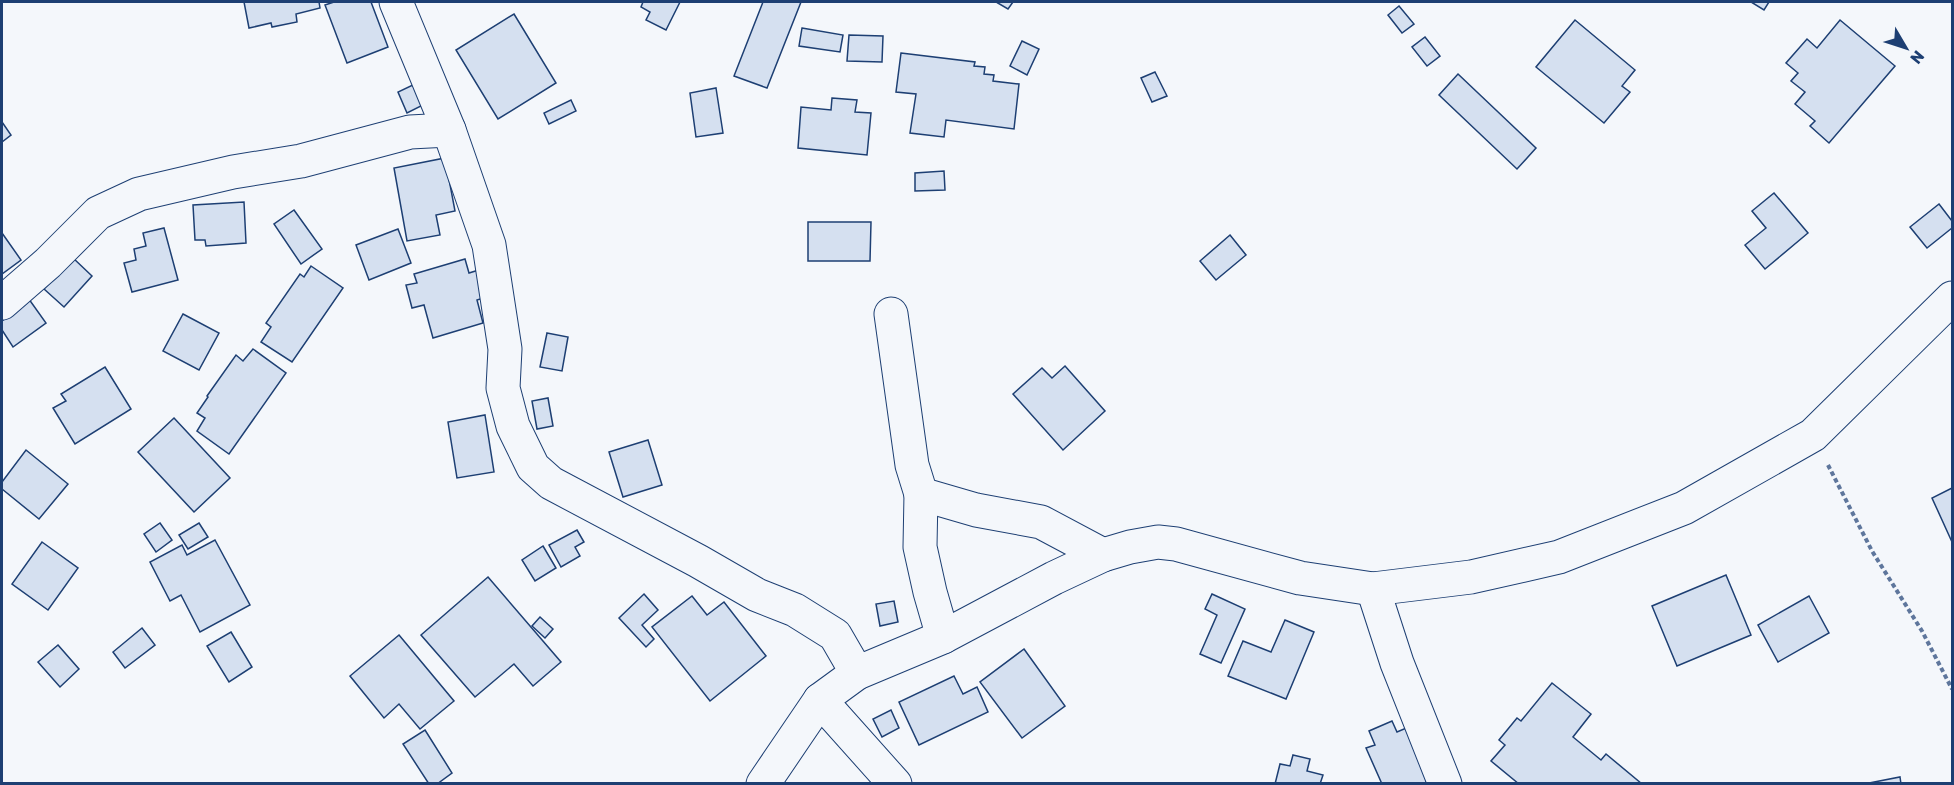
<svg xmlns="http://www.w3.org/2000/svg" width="1954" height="785" viewBox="0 0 1954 785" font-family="Rubik,sans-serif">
	<rect width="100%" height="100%" fill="#f4f7fb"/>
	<g fill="#d5e0f0" stroke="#1d3f73" stroke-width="1.5">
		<polygon points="244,2 319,2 320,8 296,14 297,22 272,27 271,23 249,28"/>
		<polygon points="334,2 371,2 388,47 347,63 325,5"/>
		<polygon points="643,2 680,2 666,30 646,20 650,12 641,7"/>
		<polygon points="763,2 801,2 767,88 734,76"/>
		<polygon points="996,2 1013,2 1008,9"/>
		<polygon points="1751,2 1769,2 1764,10"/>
		<polygon points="1399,6 1414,24 1402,33 1388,15"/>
		<polygon points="514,14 556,83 498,119 456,50"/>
		<polygon points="1575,20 1635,70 1622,86 1630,92 1604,123 1536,67"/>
		<polygon points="1840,20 1895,66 1829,143 1810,126 1815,121 1795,104 1805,92 1791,81 1798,73 1786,63 1807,39 1817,48"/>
		<polygon points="802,28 843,35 840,52 799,46"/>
		<polygon points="849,35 883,36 882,62 847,61"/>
		<polygon points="1425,37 1440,56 1427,66 1412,47"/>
		<polygon points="1022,41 1039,49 1027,75 1010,66"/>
		<polygon points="901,53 975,62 974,66 985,67 984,74 994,75 993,81 1019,84 1014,129 946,120 944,137 910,133 916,94 896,92"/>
		<polygon points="1155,72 1167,96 1152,102 1141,78"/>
		<polygon points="1458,74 1536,148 1517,169 1439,95"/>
		<polygon points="417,83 427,103 407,113 398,92"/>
		<polygon points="716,88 723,133 696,137 690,93"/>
		<polygon points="832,98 857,100 855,112 871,113 867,155 798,148 801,107 831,110"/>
		<polygon points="571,100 576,111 549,124 544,113"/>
		<polygon points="2,122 11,135 2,142"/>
		<polygon points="445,158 455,211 436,215 440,235 407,241 394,168"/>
		<polygon points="944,171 945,190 915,191 915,173"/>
		<polygon points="1774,193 1808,233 1765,269 1745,245 1766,228 1752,211"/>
		<polygon points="244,202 246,243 206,246 205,240 195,240 193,205"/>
		<polygon points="1939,204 1952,221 1952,228 1927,248 1910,227"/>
		<polygon points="294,210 322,249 301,264 274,224"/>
		<polygon points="808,222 871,222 870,261 808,261"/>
		<polygon points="164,228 178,280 132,292 124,263 136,260 134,249 146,246 143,233"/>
		<polygon points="398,229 411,263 369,280 356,245"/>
		<polygon points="2,233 21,260 2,274"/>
		<polygon points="1230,235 1246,255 1216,280 1200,261"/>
		<polygon points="72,257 92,276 64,307 44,289"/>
		<polygon points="465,259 469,273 482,269 490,296 477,300 483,323 433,338 424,305 412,308 406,285 417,283 414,274"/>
		<polygon points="311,266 343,288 292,362 261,342 271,327 266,323 300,274 304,277"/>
		<polygon points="26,295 46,323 13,347 2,330 2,321 15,312"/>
		<polygon points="183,314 219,333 199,370 163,351"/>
		<polygon points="547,333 568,337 562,371 540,367"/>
		<polygon points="253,349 286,373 229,454 197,431 205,418 197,413 208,397 207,396 236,355 243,361"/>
		<polygon points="1065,366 1105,411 1063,450 1013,394 1042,368 1052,378"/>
		<polygon points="105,367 131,409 75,444 53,408 66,401 61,394"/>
		<polygon points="548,398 553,426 537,429 532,401"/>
		<polygon points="485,415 494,472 457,478 448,422"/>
		<polygon points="174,418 230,478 194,512 138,452"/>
		<polygon points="648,440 662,485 623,497 609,452"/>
		<polygon points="26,450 68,484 39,519 2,489 2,482"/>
		<polygon points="1952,488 1952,542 1932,498"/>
		<polygon points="160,523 172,540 156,552 144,534"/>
		<polygon points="199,523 208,537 188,549 179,535"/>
		<polygon points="577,530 584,542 575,547 580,556 561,567 549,545"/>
		<polygon points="215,540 250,605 200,632 181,595 170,601 150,562 182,545 187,555"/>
		<polygon points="42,542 78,568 48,610 12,584"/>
		<polygon points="543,546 556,568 535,581 522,560"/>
		<polygon points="1726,575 1751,635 1677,666 1652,606"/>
		<polygon points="488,577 561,662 533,686 514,664 475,697 421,635"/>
		<polygon points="644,594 658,610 642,625 654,639 646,647 619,618"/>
		<polygon points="1212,594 1245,609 1221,663 1200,654 1217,615 1205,609"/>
		<polygon points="692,596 707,615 724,602 766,656 710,701 652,627"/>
		<polygon points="1809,596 1829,633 1778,662 1758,625"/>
		<polygon points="894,601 898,622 880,626 876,604"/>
		<polygon points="540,617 553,629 545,638 532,626"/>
		<polygon points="1285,620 1314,632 1286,699 1228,676 1243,641 1271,652"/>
		<polygon points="142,628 155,645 125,668 113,652"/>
		<polygon points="231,632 252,667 229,682 207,646"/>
		<polygon points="399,635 454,701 420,729 399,704 384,718 350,676"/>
		<polygon points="58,645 79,669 60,687 38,662"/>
		<polygon points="1024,649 1065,706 1022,738 980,682"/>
		<polygon points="954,676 963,694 977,687 988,712 919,745 899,702"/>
		<polygon points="1552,683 1591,714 1573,737 1601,760 1606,754 1642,784 1519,784 1491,761 1505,745 1499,740 1517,718 1521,721"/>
		<polygon points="891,710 899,728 882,737 873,719"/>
		<polygon points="1392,721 1397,732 1411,726 1427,784 1382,784 1366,748 1375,745 1369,731"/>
		<polygon points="425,730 452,773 437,784 429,784 403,744"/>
		<polygon points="1293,755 1310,759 1307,771 1323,775 1320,784 1275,784 1280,764 1290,766"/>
		<polygon points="1900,777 1901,784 1864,784"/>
	</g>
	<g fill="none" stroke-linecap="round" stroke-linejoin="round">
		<defs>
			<g id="minor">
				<polyline points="396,2 449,130 489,245 505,349 503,388 513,426 533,467 551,483 698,561 757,595 795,610 835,635 857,673"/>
				<polyline points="2,303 48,263 98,213 139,194 233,172 301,161 410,132 449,130"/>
				<polyline points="891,314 912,465 921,494 976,510 1041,522 1103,555"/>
				<polyline points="921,494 920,547 930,592 943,637"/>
				<polyline points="1373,589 1397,663 1445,784"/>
				<polyline points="820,700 895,784"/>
				<polyline points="763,784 820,700 857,673 943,637 1054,578 1103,555 1130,547 1158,542 1176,544 1300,578 1373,589 1471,577 1559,557 1684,508 1813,435 1952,298"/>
			</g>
		</defs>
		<use href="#minor" stroke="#1d3f73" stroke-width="35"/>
		<polyline stroke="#5e769c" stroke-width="4" stroke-dasharray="4.5 3" stroke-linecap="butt" points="1828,465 1872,551 1922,631 1952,689"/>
		<use href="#minor" stroke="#f4f7fb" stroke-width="33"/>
	</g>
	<rect width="1954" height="785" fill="none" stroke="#1d3f73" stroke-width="6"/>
	<g transform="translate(1906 48) rotate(129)" stroke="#f4f7fb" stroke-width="4.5" paint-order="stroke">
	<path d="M0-4.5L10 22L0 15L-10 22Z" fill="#1d3f73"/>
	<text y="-9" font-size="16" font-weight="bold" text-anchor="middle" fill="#1d3f73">N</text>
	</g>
</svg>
